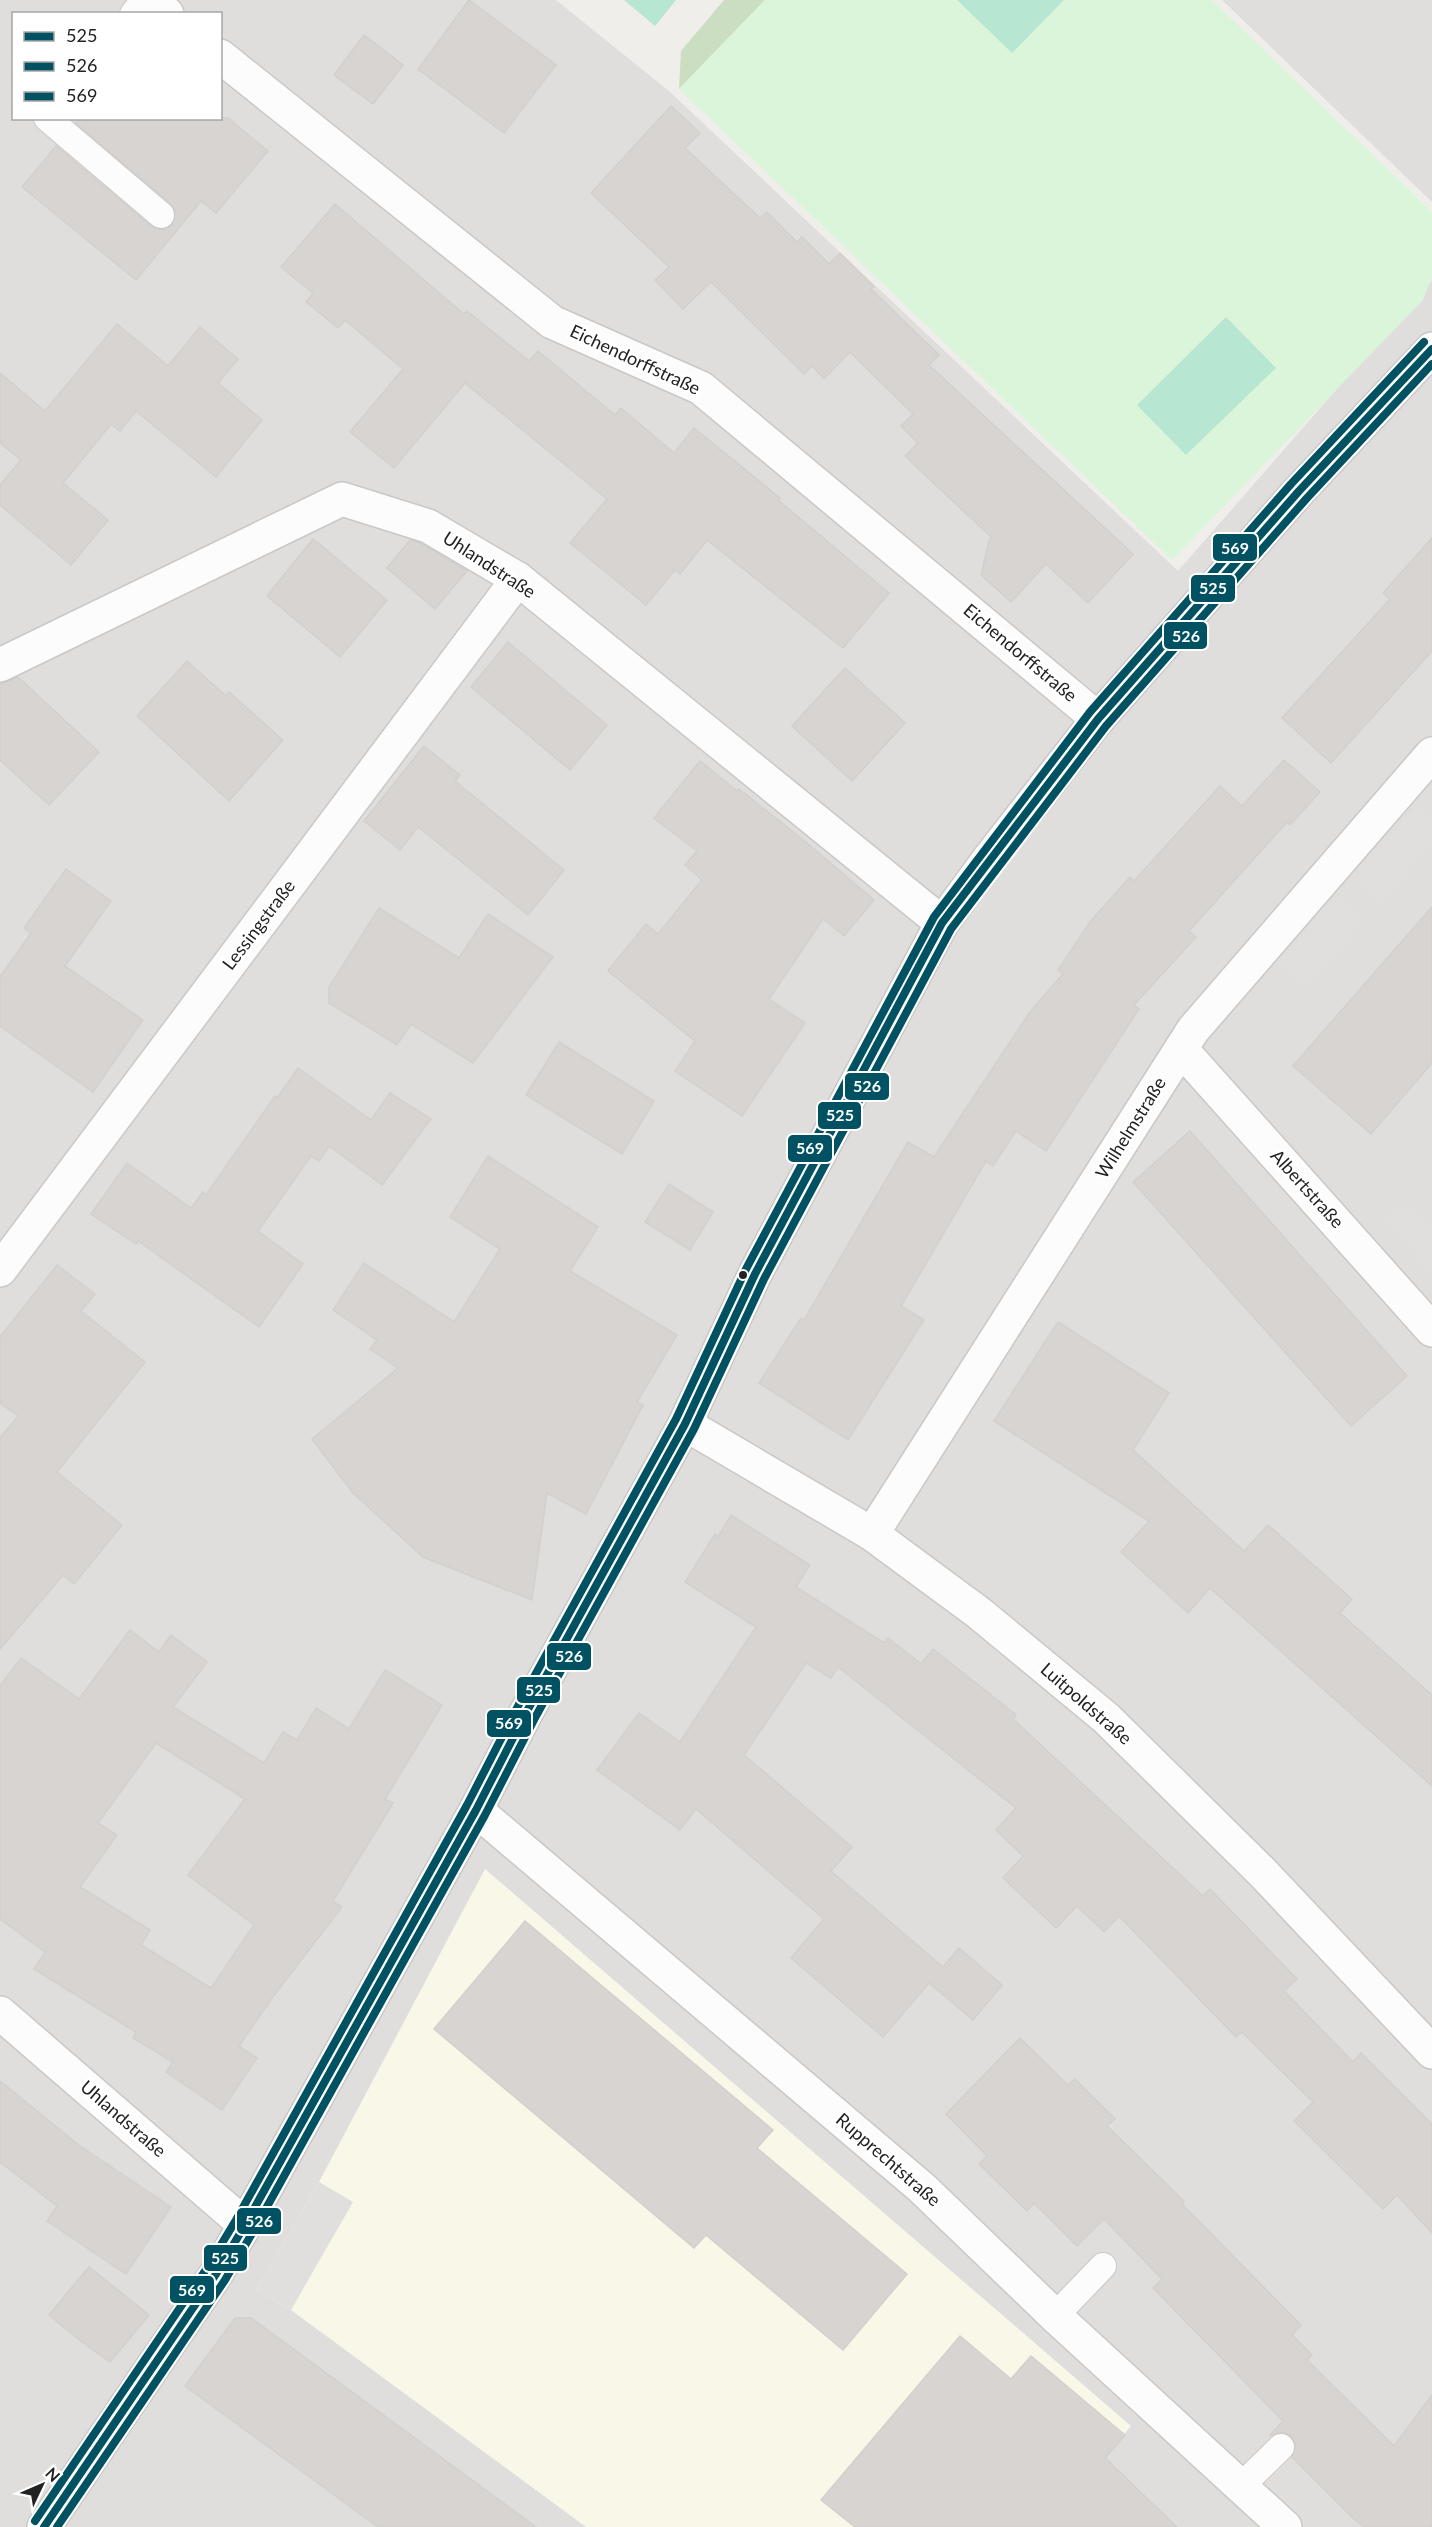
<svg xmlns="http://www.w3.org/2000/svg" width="1432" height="2527" viewBox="0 0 1432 2527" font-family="Lato,sans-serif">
	<rect width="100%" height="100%" fill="#f0eeeb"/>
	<g fill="#dfdedc" fill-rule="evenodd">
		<path d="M 0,0 L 556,0 L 669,91 L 1178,571 L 1432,280 L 1432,2527 L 0,2527 ZM 14,14 L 220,14 L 220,118 L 14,118 Z"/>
		<polygon points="1222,0 1432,0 1432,202"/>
	</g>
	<polygon fill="#f8f7e8" points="485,1869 1131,2426 1047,2527 586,2527 291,2310 256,2290 319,2182"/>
	<polygon fill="#cbdec1" points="724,0 765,0 679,89 681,51"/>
	<polygon fill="#daf5da" points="765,0 1212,0 1432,212 1432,276 1423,300 1172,560 679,89"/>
	<g fill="#b7e6d2">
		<polygon points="624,0 676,0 655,26"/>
		<polygon points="957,0 1064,0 1012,53"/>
		<polygon points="1226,317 1276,368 1186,455 1137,405"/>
	</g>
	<g fill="#e0dfde">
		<polygon points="1417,805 1432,819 1432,845 1380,905 1351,879"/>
		<polygon points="1339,894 1368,919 1305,989 1276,965"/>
		<polygon points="1409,1200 1432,1226 1432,1275 1384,1221"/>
		<polygon points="319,2182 353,2202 291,2310 256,2290"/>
	</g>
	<g fill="#d7d4d2" stroke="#d3d0cc" stroke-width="1.5" fill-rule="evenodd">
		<polygon points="469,0 556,65 504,133 418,69"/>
		<polygon points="364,35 403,65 373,104 334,75"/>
		<polygon points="671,106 700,133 685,148 760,218 767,212 797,242 802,237 829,264 840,253 874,287 871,289 939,355 929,365 1133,554 1088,603 1046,564 1011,602 981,575 989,541 992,538 905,456 918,443 901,426 913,414 850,352 824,379 812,366 804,374 711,282 683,309 655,280 669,267 591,193"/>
		<polygon points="79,118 228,118 268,151 216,213 201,201 136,280 22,187 56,146 151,226 158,230 165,229 173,224 175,211 171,204 76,123"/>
		<polygon points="335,204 464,314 467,311 529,361 538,351 615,415 621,408 674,453 694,428 780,498 778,500 889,593 843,648 707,540 680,574 675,570 646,605 570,543 607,499 465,383 394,468 350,432 403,369 345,320 338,328 306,302 313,293 281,267"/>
		<polygon points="117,324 168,366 200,327 238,359 218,383 262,420 216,477 136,411 120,431 111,424 63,483 108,520 71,565 0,505 0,485 21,460 0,443 0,373 45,411"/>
		<polygon points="1432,538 1432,651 1331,763 1282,718 1390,599 1383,593"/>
		<polygon points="313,539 387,600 340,657 267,596"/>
		<polygon points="410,540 420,543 467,571 435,609 387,568"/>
		<polygon points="508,642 607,725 570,770 471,687"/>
		<polygon points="187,661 225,695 229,692 283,740 229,801 137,716"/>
		<polygon points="845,668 905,723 852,781 792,726"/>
		<polygon points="18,677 99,752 49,805 0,760 0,684"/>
		<polygon points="424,746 460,775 455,781 564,870 528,915 418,827 400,850 364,821"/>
		<polygon points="1284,760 1320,792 1290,825 1287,822 1189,931 1196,937 1134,1005 1139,1009 1046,1151 1016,1131 993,1166 986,1161 901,1306 924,1320 848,1440 759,1383 801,1318 804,1320 908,1142 934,1157 1030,1012 1063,974 1058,970 1090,922 1130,877 1134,881 1220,786 1242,806"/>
		<polygon points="700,761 737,791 739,789 806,842 874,900 844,936 823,919 769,999 805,1023 742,1116 675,1071 695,1041 608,971 646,924 658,934 702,880 685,865 697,851 654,818"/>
		<polygon points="66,869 111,901 65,966 143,1020 93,1092 0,1026 0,977 31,933 24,928"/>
		<polygon points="1432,907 1432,1063 1371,1134 1293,1066"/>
		<polygon points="379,908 459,958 488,914 553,957 473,1063 411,1024 397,1045 329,1003 329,987"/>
		<polygon points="559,1042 654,1101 622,1154 526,1095"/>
		<polygon points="298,1068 371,1120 390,1093 431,1119 382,1185 329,1146 319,1161 311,1156 258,1231 303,1264 259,1327 138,1241 136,1244 91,1214 127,1163 191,1208 203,1192 206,1195 275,1096 277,1098"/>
		<polygon points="1190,1131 1407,1376 1351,1426 1133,1182"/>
		<polygon points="488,1156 598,1227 570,1271 677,1335 637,1402 643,1405 586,1514 547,1493 532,1600 423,1557 353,1493 312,1439 398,1368 370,1349 377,1340 333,1310 364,1263 454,1322 500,1249 450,1217"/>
		<polygon points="669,1184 713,1212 690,1250 645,1222"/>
		<polygon points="57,1265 95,1294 81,1311 145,1362 57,1472 122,1525 74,1584 63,1575 0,1649 0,1438 18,1416 0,1403 0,1337"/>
		<polygon points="1058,1322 1169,1393 1133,1450 1244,1551 1268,1525 1352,1599 1340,1613 1432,1695 1432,1786 1210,1588 1188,1613 1121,1552 1149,1521 994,1421"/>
		<polygon points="731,1515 810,1565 796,1587 884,1643 888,1638 921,1664 933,1649 1016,1715 1013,1719 1203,1896 1210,1889 1297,1979 1284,1991 1353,2062 1361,2053 1432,2124 1432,2233 1397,2195 1383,2209 1294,2121 1313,2102 1242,2032 1236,2037 1119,1916 1104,1932 1077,1906 1056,1928 1003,1878 1023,1856 996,1830 1016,1808 838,1667 831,1678 806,1663 744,1755 852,1847 831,1871 943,1967 959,1948 1002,1985 973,2020 929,1983 883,2037 791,1958 824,1919 696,1809 680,1830 597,1770 639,1713 680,1742 756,1627 685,1582 715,1534 718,1537"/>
		<path d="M 130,1630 L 159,1652 L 171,1635 L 207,1662 L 173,1707 L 264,1763 L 283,1732 L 297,1740 L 316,1708 L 349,1729 L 385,1670 L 442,1705 L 385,1799 L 393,1803 L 333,1901 L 342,1907 L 272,1998 L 239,2046 L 257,2058 L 222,2110 L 166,2072 L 173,2062 L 133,2038 L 136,2032 L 34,1969 L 45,1952 L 0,1919 L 0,1686 L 21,1658 L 79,1699 ZM 156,1743 L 245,1799 L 188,1875 L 254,1925 L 211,1988 L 141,1945 L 150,1930 L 80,1887 L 117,1835 L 98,1823 Z"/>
		<polygon points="525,1921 773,2130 757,2148 907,2274 843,2350 706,2235 694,2248 434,2029"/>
		<polygon points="1020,2038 1068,2085 1075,2079 1115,2119 1107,2126 1184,2201 1182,2204 1301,2325 1292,2335 1312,2355 1307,2360 1394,2446 1432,2395 1432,2527 1364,2527 1354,2519 1292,2457 1296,2444 1291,2436 1284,2432 1270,2435 1283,2421 1153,2288 1162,2279 1104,2219 1077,2246 1034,2203 1027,2211 979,2164 987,2156 946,2114"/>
		<polygon points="0,2081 80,2146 171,2207 126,2274 47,2221 57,2206 0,2162"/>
		<polygon points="89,2267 149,2315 110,2362 82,2342 49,2315"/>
		<polygon points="235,2318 251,2318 536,2527 378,2527 185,2386"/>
		<polygon points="960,2336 1011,2379 1031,2356 1125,2435 1105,2458 1177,2527 855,2527 821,2500"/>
	</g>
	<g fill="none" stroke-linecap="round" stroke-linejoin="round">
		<defs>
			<g id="service">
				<polyline points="133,14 144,0"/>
				<polyline points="47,118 161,215"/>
				<polyline points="1055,2316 1103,2266"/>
				<polyline points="1240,2487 1281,2447"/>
			</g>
			<g id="minor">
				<polyline points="151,0 167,14"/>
				<polyline points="220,56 552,322 701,388 1098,719"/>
				<polyline points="0,665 342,499 428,526 518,579 942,923"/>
				<polyline points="1181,1049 1432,1330"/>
				<polyline points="0,1270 518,579"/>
				<polyline points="685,1424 872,1534 979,1613 1106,1718 1263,1873 1432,2052"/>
				<polyline points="872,1534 1193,1030 1432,754"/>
				<polyline points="476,1810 922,2188 1055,2316 1285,2527"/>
				<polyline points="0,2013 245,2225"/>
				<polyline points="44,2527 216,2274 245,2225 476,1810 527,1711 685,1424 755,1274 942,923 988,860 1098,719 1299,491 1432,349"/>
			</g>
		</defs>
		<use href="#service" stroke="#c9c8c7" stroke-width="28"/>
		<use href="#minor" stroke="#c9c8c7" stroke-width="36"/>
		<use href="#service" stroke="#fdfcfc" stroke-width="26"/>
		<use href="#minor" stroke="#fdfcfc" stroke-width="33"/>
		<defs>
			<polyline id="bus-1" points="44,2527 216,2274 245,2225 476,1810 527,1711 685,1424 755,1274 942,923 1098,719 1299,491 1432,349"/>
			<polyline id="bus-2" points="57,2527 225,2280 254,2230 485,1815 536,1716 694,1429 764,1279 951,929 1106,726 1307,498 1432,364"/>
			<polyline id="bus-3" points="35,2521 207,2268 236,2220 467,1805 518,1706 676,1419 746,1269 934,917 1090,712 1291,484 1424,342"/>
		</defs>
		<use href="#bus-1" stroke="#fff" stroke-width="12"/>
		<use href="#bus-2" stroke="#fff" stroke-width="12"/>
		<use href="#bus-3" stroke="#fff" stroke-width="12"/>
		<use href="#bus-1" stroke="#005262" stroke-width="8"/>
		<use href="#bus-2" stroke="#005262" stroke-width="8"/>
		<use href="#bus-3" stroke="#005262" stroke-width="8"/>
	</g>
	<circle fill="#222" stroke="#fff" stroke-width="2" cx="743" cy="1275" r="5"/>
	<g text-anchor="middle" stroke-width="6" stroke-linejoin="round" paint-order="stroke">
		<g font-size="18" fill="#222" stroke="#fff">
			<text transform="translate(635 360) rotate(25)" y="6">Eichendorffstraße</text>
			<text transform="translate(489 565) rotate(33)" y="6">Uhlandstraße</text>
			<text transform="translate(1020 653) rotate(40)" y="6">Eichendorffstraße</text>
			<text transform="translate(259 925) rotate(-53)" y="6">Lessingstraße</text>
			<text transform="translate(1131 1128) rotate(-58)" y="6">Wilhelmstraße</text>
			<text transform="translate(1307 1189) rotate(48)" y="6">Albertstraße</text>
			<text transform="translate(1086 1704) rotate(41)" y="6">Luitpoldstraße</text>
			<text transform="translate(123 2119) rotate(41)" y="6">Uhlandstraße</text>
			<text transform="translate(888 2160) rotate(41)" y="6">Rupprechtstraße</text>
		</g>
	</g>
	<g stroke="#fff" stroke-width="2">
		<rect x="1212" y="533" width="46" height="29" rx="6" fill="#005262"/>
		<rect x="1190" y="574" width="46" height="29" rx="6" fill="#005262"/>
		<rect x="1163" y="621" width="45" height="29" rx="6" fill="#005262"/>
		<rect x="844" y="1072" width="46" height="29" rx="6" fill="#005262"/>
		<rect x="817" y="1101" width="45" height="29" rx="6" fill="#005262"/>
		<rect x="787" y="1134" width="46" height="29" rx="6" fill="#005262"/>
		<rect x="546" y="1642" width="46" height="29" rx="6" fill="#005262"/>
		<rect x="516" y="1676" width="45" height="28" rx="6" fill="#005262"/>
		<rect x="486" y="1709" width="46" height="29" rx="6" fill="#005262"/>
		<rect x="236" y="2207" width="46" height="28" rx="6" fill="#005262"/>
		<rect x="203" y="2244" width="45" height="28" rx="6" fill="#005262"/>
		<rect x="169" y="2275" width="46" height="29" rx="6" fill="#005262"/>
	</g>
	<g font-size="16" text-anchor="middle" font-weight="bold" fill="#fff">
		<text x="1235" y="554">569</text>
		<text x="1213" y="594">525</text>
		<text x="1186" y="642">526</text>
		<text x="867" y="1092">526</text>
		<text x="840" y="1121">525</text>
		<text x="810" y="1154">569</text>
		<text x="569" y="1662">526</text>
		<text x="539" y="1696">525</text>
		<text x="509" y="1729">569</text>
		<text x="259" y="2227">526</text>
		<text x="225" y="2264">525</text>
		<text x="192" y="2296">569</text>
	</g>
	<rect x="12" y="12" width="210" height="108" fill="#ffffff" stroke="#a7a7a7" stroke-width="1.5"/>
	<rect x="24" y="32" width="30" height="9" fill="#005262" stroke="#a7a7a7" stroke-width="1.5"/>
	<text x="66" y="42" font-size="18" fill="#222222">525</text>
	<rect x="24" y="62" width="30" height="9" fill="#005262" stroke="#a7a7a7" stroke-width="1.5"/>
	<text x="66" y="72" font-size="18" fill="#222222">526</text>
	<rect x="24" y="92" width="30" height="9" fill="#005262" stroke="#a7a7a7" stroke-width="1.5"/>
	<text x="66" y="102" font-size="18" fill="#222222">569</text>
	<g transform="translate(42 2485) rotate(46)" stroke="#ffffff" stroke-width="4.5" paint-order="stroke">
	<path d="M0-4.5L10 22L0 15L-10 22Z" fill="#222222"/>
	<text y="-9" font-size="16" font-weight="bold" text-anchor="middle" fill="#222222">N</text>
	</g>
</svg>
